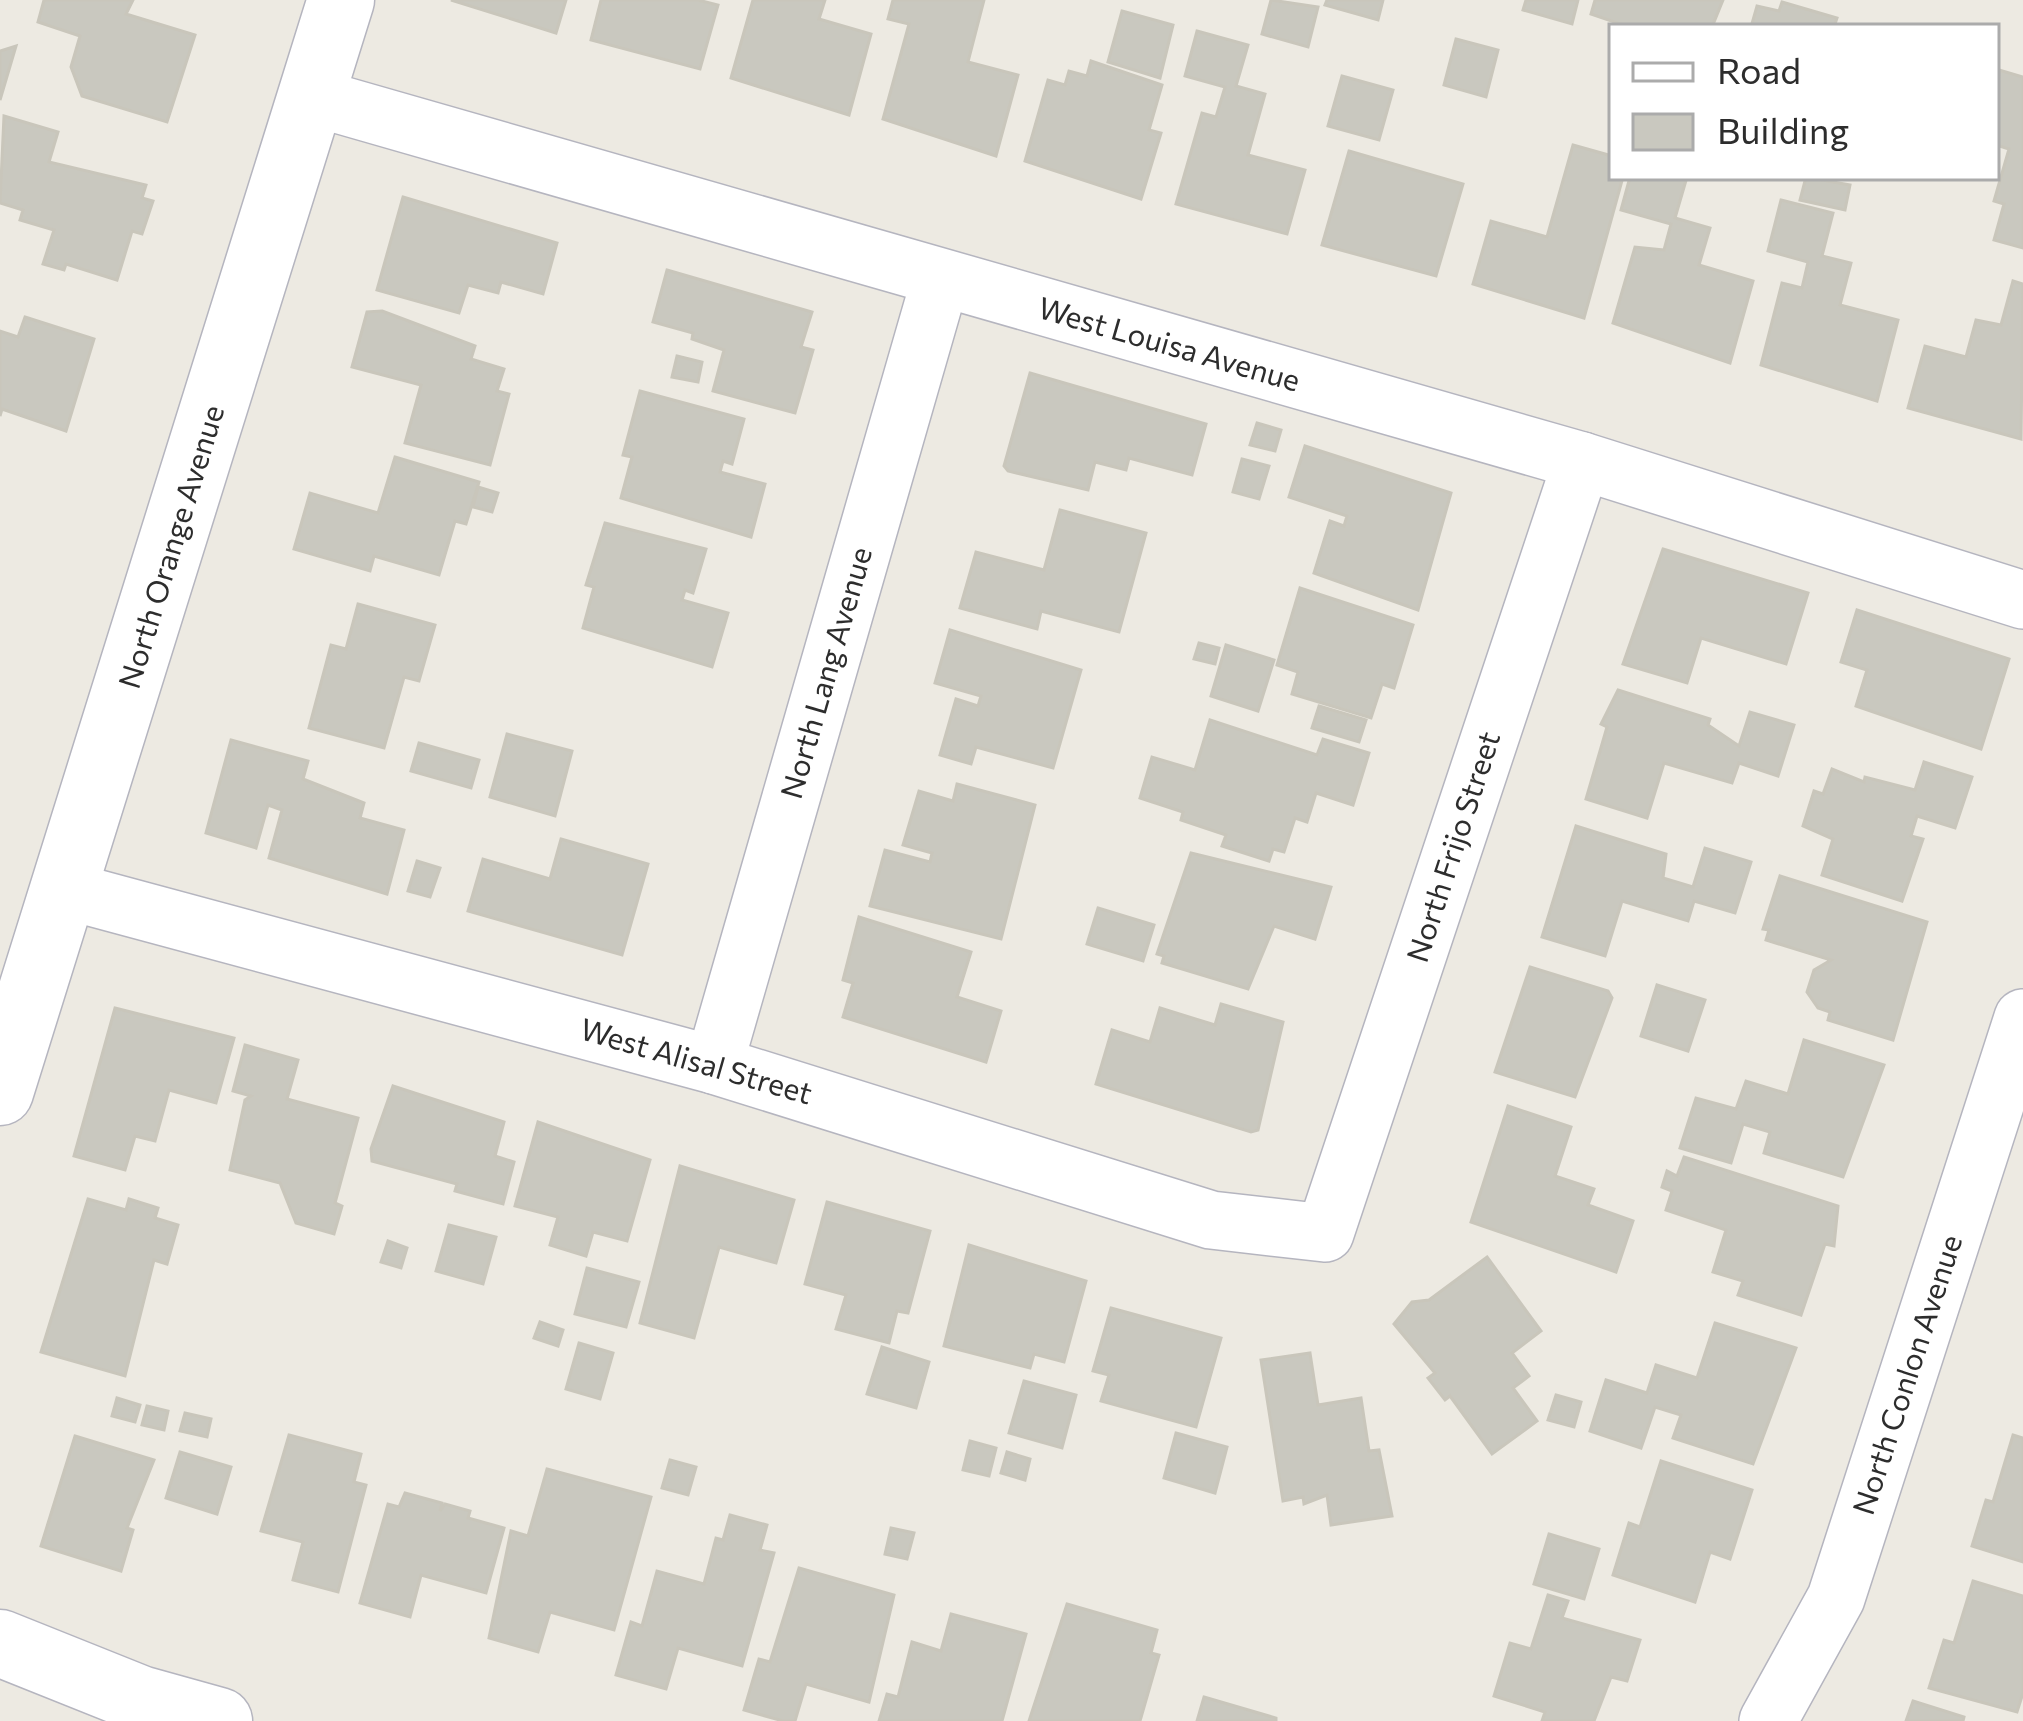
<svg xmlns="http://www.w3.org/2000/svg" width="2023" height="1721" viewBox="0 0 2023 1721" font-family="Commissioner,sans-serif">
	<rect width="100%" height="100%" fill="#edeae2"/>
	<g fill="#c9c8bf" stroke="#c9c6bb" stroke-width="3">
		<polygon points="44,0 133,0 126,14 195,35 167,122 82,96 71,67 80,36 38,22"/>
		<polygon points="451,0 566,0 556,33"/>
		<polygon points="601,0 698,0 718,5 700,69 591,40"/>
		<polygon points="753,0 825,0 819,19 871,34 849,115 731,78"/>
		<polygon points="893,0 984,0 968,62 1018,75 996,156 883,119 909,24 888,19"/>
		<polygon points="1271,0 1318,7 1308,47 1262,34"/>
		<polygon points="1327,0 1383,0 1378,20 1325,5"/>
		<polygon points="1526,0 1578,0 1572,24 1523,10"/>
		<polygon points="1595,0 1723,0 1712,27 1629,27 1591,14"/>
		<polygon points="1782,2 1837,18 1834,27 1751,27 1757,6 1779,11"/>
		<polygon points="1122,11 1173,25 1160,78 1108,62"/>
		<polygon points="1197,31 1248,45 1236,86 1265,94 1248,155 1305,170 1287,234 1176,204 1202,113 1216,117 1225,87 1185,76"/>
		<polygon points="1456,39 1498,50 1486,97 1444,85"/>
		<polygon points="16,46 0,100 0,51"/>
		<polygon points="1091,61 1162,85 1149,130 1161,133 1141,199 1025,161 1048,80 1065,85 1069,71 1087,76"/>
		<polygon points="1999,70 2023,77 2023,248 1994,240 2004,204 1994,201 2009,149 1996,145"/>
		<polygon points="1342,76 1393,90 1379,140 1328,126"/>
		<polygon points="4,116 58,132 49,162 146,185 142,198 153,201 142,234 132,231 117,280 66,264 64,270 43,264 54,230 20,220 23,210 0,203"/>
		<polygon points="1573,145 1612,156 1612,177 1623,177 1584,318 1473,284 1491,221 1547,237"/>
		<polygon points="1349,151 1463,184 1436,276 1322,245"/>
		<polygon points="1630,177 1687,177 1675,218 1710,228 1699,265 1753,281 1730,363 1613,323 1635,247 1664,250 1671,224 1621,210"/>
		<polygon points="1806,177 1850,185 1845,210 1800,200"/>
		<polygon points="403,197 557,243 543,294 501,282 498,293 468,285 459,313 377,290"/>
		<polygon points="1781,200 1833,213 1822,256 1851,263 1840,305 1898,320 1877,401 1761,365 1782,283 1802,288 1808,262 1768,251"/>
		<polygon points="667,270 812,312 801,347 813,350 795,413 713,391 724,350 692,339 693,333 653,322"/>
		<polygon points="2013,281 2023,284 2021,439 1908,408 1925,346 1966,357 1976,320 2001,325"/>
		<polygon points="382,311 475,346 471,359 504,369 497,391 509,394 490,465 405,443 421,385 352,367 367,312"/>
		<polygon points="25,317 94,339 66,431 2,409 0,416 0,331 18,337"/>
		<polygon points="677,356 702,362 698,382 672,377"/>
		<polygon points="1030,373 1206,424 1192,475 1129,458 1126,470 1095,462 1088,490 1008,471 1004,466"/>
		<polygon points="640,391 744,419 732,464 723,461 720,472 765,484 751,537 621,498 632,457 623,455"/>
		<polygon points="1257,423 1281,430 1275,451 1250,445"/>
		<polygon points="1305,446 1451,493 1418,610 1314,573 1330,521 1344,526 1347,516 1289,497"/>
		<polygon points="395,457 479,482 466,524 455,521 439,575 374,556 370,571 294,549 310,493 378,513"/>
		<polygon points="1242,459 1269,466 1259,499 1233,492"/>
		<polygon points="478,487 498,493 492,512 473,507"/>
		<polygon points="1060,510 1146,533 1119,632 1041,611 1037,629 960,608 976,552 1044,570"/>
		<polygon points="605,523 706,549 693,593 685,590 682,600 728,613 712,667 583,628 594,587 586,585"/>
		<polygon points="1663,549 1808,593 1786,664 1701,638 1687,683 1623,664"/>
		<polygon points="1300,588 1413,625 1394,688 1382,684 1371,718 1292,694 1298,672 1277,665"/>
		<polygon points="358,604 435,625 419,681 404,677 384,748 309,728 331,645 346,649"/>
		<polygon points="1857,610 2009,659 1981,749 1856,706 1867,670 1841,662"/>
		<polygon points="950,630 1081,670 1053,768 976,747 971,764 940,755 956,699 978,706 981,696 935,683"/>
		<polygon points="1199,643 1219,648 1215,664 1194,659"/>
		<polygon points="1226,645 1274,660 1258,711 1211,696"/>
		<polygon points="1618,690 1710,719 1708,725 1739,746 1750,712 1794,725 1778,776 1739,763 1732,783 1664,763 1647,818 1586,799 1607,727 1601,724"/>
		<polygon points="1319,706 1366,720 1359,742 1312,728"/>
		<polygon points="1210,720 1317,755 1323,739 1369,753 1353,805 1316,793 1307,822 1295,818 1284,852 1273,849 1269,861 1222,846 1226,835 1181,820 1183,812 1140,798 1152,757 1195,770"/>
		<polygon points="507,734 572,751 555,816 490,797"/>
		<polygon points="231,740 308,761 303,779 364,803 360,818 404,830 387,894 269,858 282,810 268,805 256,848 206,833"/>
		<polygon points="419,743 479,760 471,788 411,771"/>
		<polygon points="1924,762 1972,777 1955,828 1917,816 1911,836 1923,839 1902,901 1822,875 1833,839 1803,826 1814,791 1823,794 1832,769 1864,782 1865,777 1915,790"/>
		<polygon points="957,784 1035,805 1001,939 870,906 885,850 930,862 932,853 903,845 919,791 953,801"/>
		<polygon points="1576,826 1666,854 1663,878 1693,887 1705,848 1751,862 1735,913 1694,901 1688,921 1622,901 1605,956 1542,937"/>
		<polygon points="561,839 648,864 622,955 468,911 483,859 550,879"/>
		<polygon points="1191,853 1331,887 1315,939 1274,926 1248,989 1162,963 1164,956 1157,954"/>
		<polygon points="417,861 440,868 430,897 408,891"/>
		<polygon points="1780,876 1927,922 1893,1040 1828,1020 1830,1012 1818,1008 1807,992 1814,970 1831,960 1766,940 1769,930 1763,929"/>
		<polygon points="1098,908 1154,925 1143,961 1087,944"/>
		<polygon points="859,917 971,952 957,997 1001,1011 986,1062 843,1017 853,983 843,980"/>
		<polygon points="1530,967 1608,991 1612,998 1575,1097 1495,1072"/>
		<polygon points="1657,985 1705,1000 1688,1051 1641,1036"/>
		<polygon points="1221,1004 1283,1022 1258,1130 1251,1132 1096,1084 1112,1030 1150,1042 1160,1008 1215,1025"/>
		<polygon points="115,1008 234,1038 216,1103 169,1090 155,1141 135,1136 125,1170 74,1156"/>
		<polygon points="1804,1040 1884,1065 1843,1177 1764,1153 1770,1132 1743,1124 1731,1163 1680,1148 1696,1098 1736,1109 1746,1081 1788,1094"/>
		<polygon points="245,1045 298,1060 287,1099 358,1118 335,1203 342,1206 334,1234 296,1223 280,1183 230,1170 245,1100 251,1096 233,1091"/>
		<polygon points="393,1086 504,1122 495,1156 514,1162 503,1204 455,1191 457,1184 372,1161 371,1149"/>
		<polygon points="1508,1106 1571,1127 1555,1176 1594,1189 1588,1205 1633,1221 1616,1272 1471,1222"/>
		<polygon points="538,1122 650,1160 627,1241 593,1232 586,1256 550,1245 558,1217 515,1206"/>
		<polygon points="1684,1157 1838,1206 1834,1246 1825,1244 1801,1315 1738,1295 1743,1281 1713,1272 1726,1230 1666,1210 1672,1191 1662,1187 1667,1171 1677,1176"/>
		<polygon points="680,1166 794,1200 776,1263 719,1247 694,1338 640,1323"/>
		<polygon points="88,1199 126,1210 129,1199 158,1208 155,1218 178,1225 167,1264 154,1260 125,1376 41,1352"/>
		<polygon points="827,1202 930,1231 908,1313 897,1311 889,1343 836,1329 846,1295 805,1284"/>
		<polygon points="449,1225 496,1237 483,1284 436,1271"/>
		<polygon points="388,1241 407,1248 401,1268 381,1262"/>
		<polygon points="969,1245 1086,1281 1064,1362 1034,1354 1030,1368 944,1346"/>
		<polygon points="1487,1257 1541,1331 1512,1353 1529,1376 1513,1388 1537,1421 1492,1454 1450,1396 1445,1400 1428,1378 1435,1373 1394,1324 1412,1302 1429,1300"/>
		<polygon points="587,1268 639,1282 626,1327 575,1314"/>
		<polygon points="1111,1308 1221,1338 1196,1427 1101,1401 1109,1375 1093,1371"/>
		<polygon points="540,1322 563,1330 558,1346 534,1338"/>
		<polygon points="1715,1323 1796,1348 1753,1464 1673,1438 1681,1415 1655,1407 1641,1448 1590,1431 1606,1380 1647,1393 1656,1365 1697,1378"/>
		<polygon points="579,1343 613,1353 600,1399 566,1389"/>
		<polygon points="882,1347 929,1362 916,1408 867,1394"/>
		<polygon points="1310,1353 1318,1405 1361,1398 1369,1451 1379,1450 1392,1516 1331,1525 1327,1495 1304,1504 1303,1497 1283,1501 1261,1360"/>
		<polygon points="1024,1381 1076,1395 1062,1448 1009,1433"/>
		<polygon points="1556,1395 1581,1402 1574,1427 1548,1420"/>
		<polygon points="117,1398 140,1405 135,1422 112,1416"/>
		<polygon points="147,1406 168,1411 164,1430 142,1425"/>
		<polygon points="185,1413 211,1419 207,1437 180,1431"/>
		<polygon points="1176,1433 1227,1447 1215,1493 1164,1478"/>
		<polygon points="289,1435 361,1454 354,1482 366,1485 338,1592 293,1580 303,1542 261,1531"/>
		<polygon points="2013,1435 2023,1438 2023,1562 1972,1546 1986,1500 1993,1502"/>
		<polygon points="75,1436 154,1460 127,1528 133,1530 121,1571 41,1546"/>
		<polygon points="970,1441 996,1448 989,1476 963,1470"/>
		<polygon points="180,1452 231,1467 217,1514 166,1498"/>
		<polygon points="1007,1452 1030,1459 1025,1480 1001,1473"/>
		<polygon points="670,1460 696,1467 688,1495 662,1488"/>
		<polygon points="1661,1461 1752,1490 1730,1559 1710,1552 1695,1602 1613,1575 1629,1523 1640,1527"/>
		<polygon points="547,1469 651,1497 614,1630 550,1612 538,1652 489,1638 511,1531 528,1536"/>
		<polygon points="405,1493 442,1503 440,1511 445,1504 470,1511 468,1518 504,1528 486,1593 421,1575 410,1617 360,1603 388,1504 399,1507"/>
		<polygon points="730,1515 767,1525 760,1550 774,1553 742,1666 678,1648 666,1689 616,1675 631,1622 642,1626 657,1571 704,1584 716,1538 723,1540"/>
		<polygon points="891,1528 914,1533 907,1559 885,1554"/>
		<polygon points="1549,1534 1599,1549 1584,1599 1534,1584"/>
		<polygon points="799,1568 894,1595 869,1702 806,1684 795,1721 783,1721 744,1710 759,1659 770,1662"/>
		<polygon points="1973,1581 2023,1596 2023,1693 2017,1712 1929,1688 1944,1640 1954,1643"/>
		<polygon points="1548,1595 1568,1601 1562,1618 1640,1640 1627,1681 1611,1677 1594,1721 1542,1721 1545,1712 1494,1696 1510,1643 1531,1649"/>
		<polygon points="1067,1604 1157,1630 1151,1653 1159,1655 1140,1721 1029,1721"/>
		<polygon points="951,1614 1026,1634 1002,1721 879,1721 887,1694 898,1697 912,1642 941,1651"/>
		<polygon points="1204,1697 1276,1718 1276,1721 1197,1721"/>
		<polygon points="1913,1701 1964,1717 1963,1721 1906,1721"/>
	</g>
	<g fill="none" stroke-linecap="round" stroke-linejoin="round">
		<defs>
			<g id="street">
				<polyline points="313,97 1582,461 2023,600"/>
				<polyline points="65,890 714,1065 1211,1220 1325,1233 1582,461"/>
				<polyline points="714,1065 940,281"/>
				<polyline points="1768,1721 1836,1598 2023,1018"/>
			</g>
			<g id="secondary">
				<polyline points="0,1092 341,0"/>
				<polyline points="0,1643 140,1699 219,1721"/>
			</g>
		</defs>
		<use href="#street" stroke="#b5b5bf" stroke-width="60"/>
		<use href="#secondary" stroke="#b5b5bf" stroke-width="69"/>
		<use href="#street" stroke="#fff" stroke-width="57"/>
		<use href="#secondary" stroke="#fff" stroke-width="66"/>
	</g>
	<g text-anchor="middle" stroke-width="9" stroke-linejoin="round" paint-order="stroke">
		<g font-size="30" fill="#2d2d2d" stroke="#fff">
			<text transform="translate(1169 345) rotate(16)" y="10">West Louisa Avenue</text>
			<text transform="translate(172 547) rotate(-73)" y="10">North Orange Avenue</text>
			<text transform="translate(827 673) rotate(-74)" y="10">North Lang Avenue</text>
			<text transform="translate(1454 847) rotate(-72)" y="10">North Frijo Street</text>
			<text transform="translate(696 1062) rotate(16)" y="10">West Alisal Street</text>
			<text transform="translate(1908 1375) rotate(-72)" y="10">North Conlon Avenue</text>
		</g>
	</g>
	<rect x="1609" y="24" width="390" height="156" fill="#ffffff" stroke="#ababab" stroke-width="3"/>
	<rect x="1633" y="63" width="60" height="18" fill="#ffffff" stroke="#ababab" stroke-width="3"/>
	<text x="1717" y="84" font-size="36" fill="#2d2d2d">Road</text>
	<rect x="1633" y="114" width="60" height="36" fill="#c9c8bf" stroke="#ababab" stroke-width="3"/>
	<text x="1717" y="144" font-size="36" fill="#2d2d2d">Building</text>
</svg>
